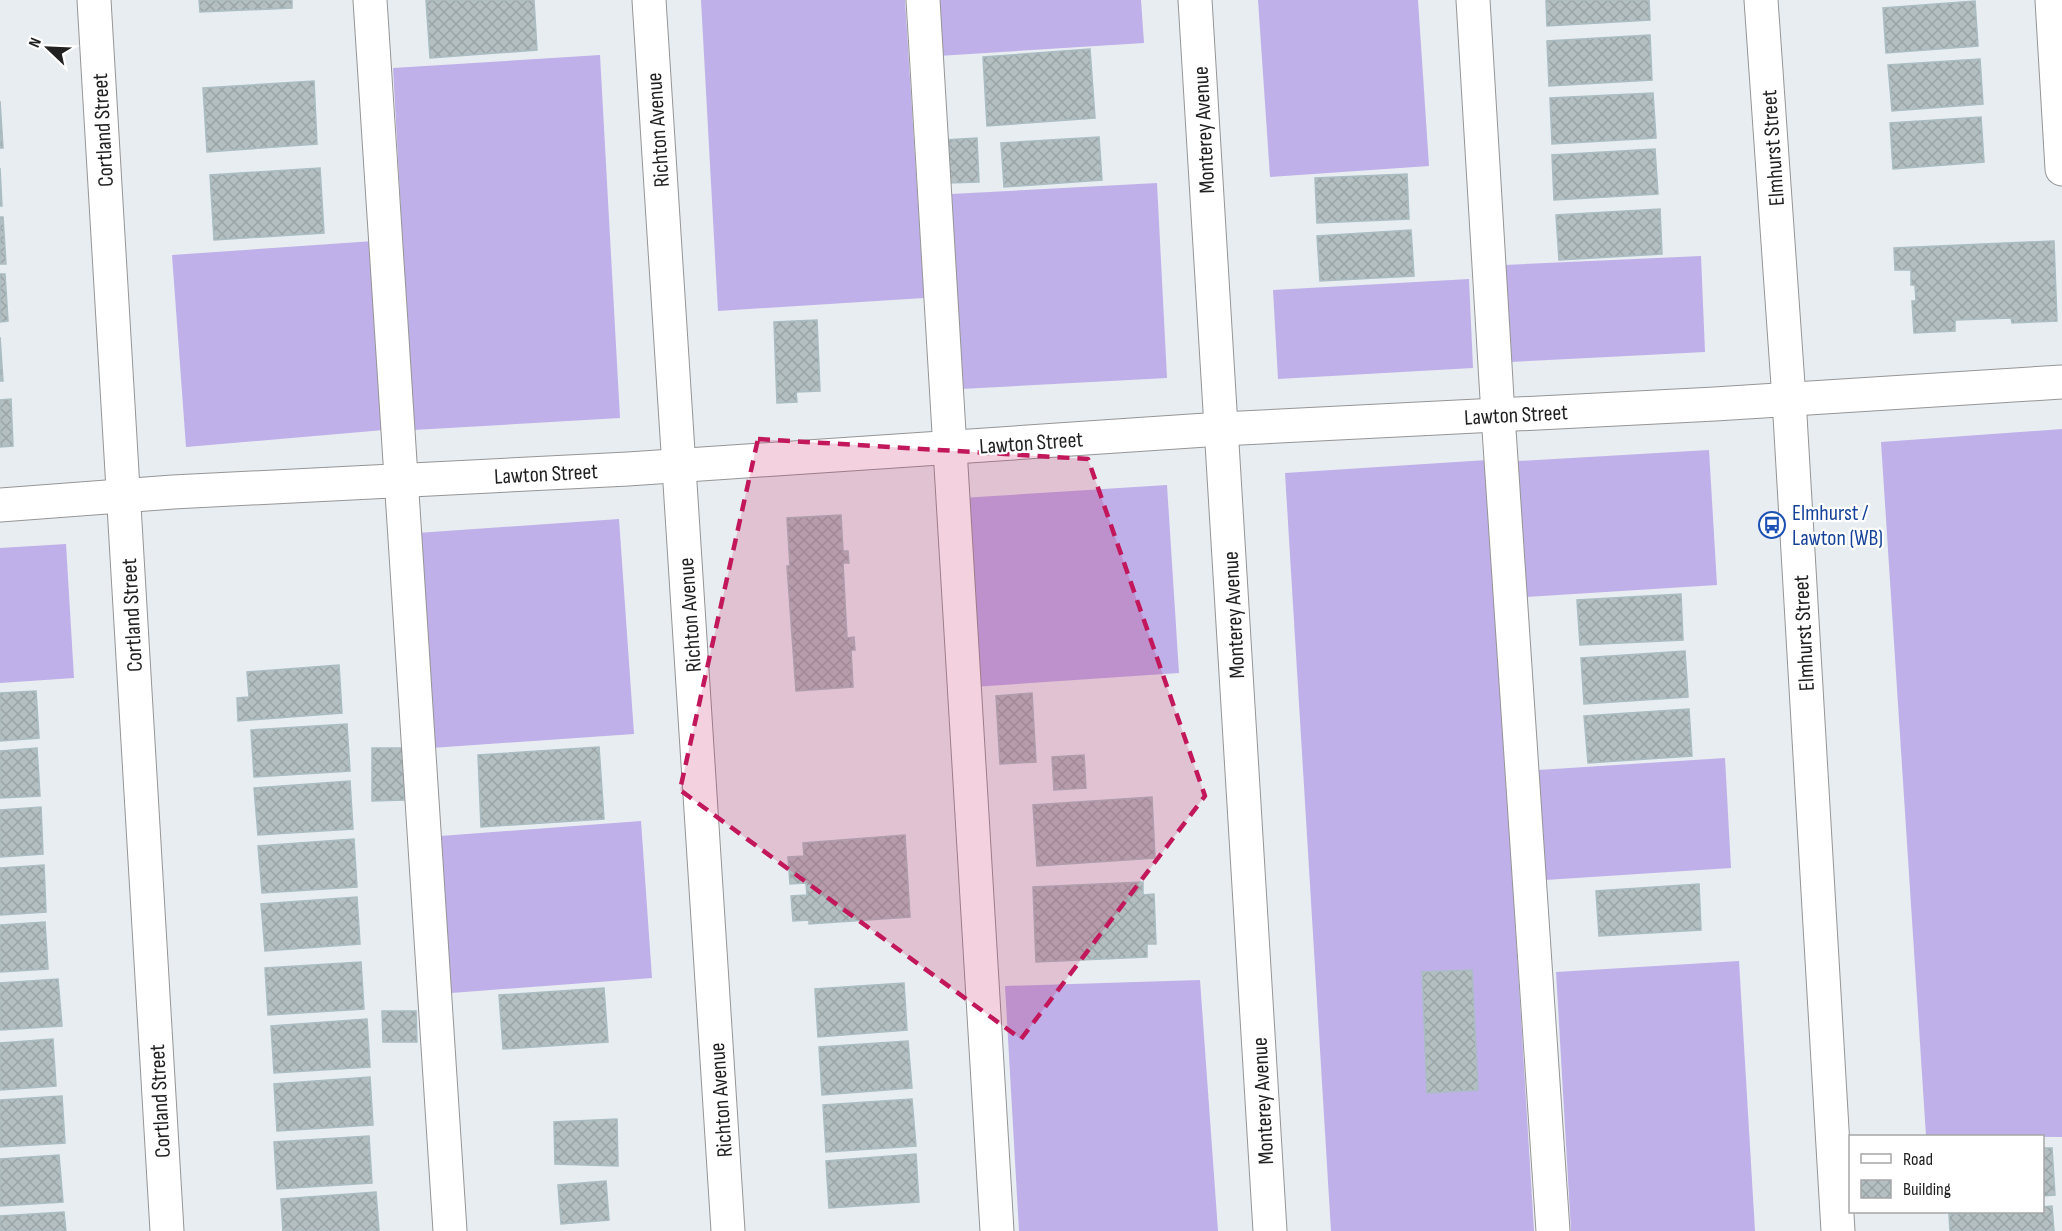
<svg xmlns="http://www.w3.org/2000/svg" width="2062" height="1231" viewBox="0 0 2062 1231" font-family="'Sofia Sans Condensed',sans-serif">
	<defs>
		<pattern id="building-cross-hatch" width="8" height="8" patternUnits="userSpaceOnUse" patternTransform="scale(1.5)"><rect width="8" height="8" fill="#b4bfc1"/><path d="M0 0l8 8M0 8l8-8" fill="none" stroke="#9aa4a6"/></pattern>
	</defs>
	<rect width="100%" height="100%" fill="#e8edf1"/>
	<g fill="#bfb0e9">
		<polygon points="701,0 905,0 924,298 718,311"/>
		<polygon points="935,0 1141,0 1144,43 938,56"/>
		<polygon points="1258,0 1418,0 1429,166 1270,177"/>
		<polygon points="600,55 620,418 413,430 393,68"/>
		<polygon points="1157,183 1167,378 961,389 951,194"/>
		<polygon points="374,241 384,430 186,447 172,255"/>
		<polygon points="1701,256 1705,352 1509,362 1504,265"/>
		<polygon points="1469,279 1473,368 1278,379 1273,290"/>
		<polygon points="2062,429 2062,1137 1926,1136 1881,442"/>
		<polygon points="1709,450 1717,585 1526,597 1518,461"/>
		<polygon points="1487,460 1534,1231 1331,1231 1285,473"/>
		<polygon points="1167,485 1179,673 973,687 961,498"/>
		<polygon points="619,519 634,734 431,748 417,533"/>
		<polygon points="66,544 74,678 0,683 0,548"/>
		<polygon points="1725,758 1731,868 1545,880 1538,770"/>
		<polygon points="641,821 652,978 451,993 440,836"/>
		<polygon points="1739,961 1755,1231 1571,1231 1556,972"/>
		<polygon points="1200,980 1218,1231 1019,1231 1005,986"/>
	</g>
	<g fill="url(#building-cross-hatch)" stroke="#aabdc2" stroke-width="1.5">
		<polygon points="199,0 292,0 292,8 200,12"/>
		<polygon points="426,0 534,0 537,50 430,58"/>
		<polygon points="1546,0 1649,0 1650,20 1547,26"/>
		<polygon points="1975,1 1978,46 1886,53 1883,8"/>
		<polygon points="1650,35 1652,80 1549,86 1547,41"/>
		<polygon points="1090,49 1095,118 987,126 983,57"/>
		<polygon points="1980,59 1983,104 1892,111 1888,65"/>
		<polygon points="314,81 317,144 207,152 203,88"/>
		<polygon points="1653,93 1656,138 1552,144 1550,98"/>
		<polygon points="0,101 3,148 0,148"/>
		<polygon points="1981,117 1984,162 1893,169 1890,123"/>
		<polygon points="1099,137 1102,180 1004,187 1001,143"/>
		<polygon points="977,138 979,182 946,183 944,140"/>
		<polygon points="1655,149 1658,194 1554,200 1552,155"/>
		<polygon points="0,168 2,206 0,206"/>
		<polygon points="320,168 324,233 214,240 210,175"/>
		<polygon points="1407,174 1409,219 1317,223 1315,178"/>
		<polygon points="1660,209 1662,254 1559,260 1556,215"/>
		<polygon points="0,217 3,217 6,264 0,264"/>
		<polygon points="1411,230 1414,276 1320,281 1317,236"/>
		<polygon points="2054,241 2057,321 2012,323 2011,318 1955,320 1955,331 1914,333 1912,301 1916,301 1915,285 1911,285 1911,270 1895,270 1894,248"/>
		<polygon points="0,274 5,274 8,321 0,322"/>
		<polygon points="817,320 820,391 796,392 797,402 777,403 774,322"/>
		<polygon points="0,337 3,381 0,381"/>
		<polygon points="11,399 13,446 0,447 0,400"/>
		<polygon points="841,515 843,551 848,551 849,563 843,563 847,638 854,637 855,650 851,650 853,687 796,691 787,566 790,566 787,518"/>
		<polygon points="1681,594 1683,640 1580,645 1577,600"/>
		<polygon points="1685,651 1688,697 1584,704 1581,658"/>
		<polygon points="339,665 342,713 238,721 237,698 249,697 247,672"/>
		<polygon points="36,691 39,738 0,741 0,693"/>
		<polygon points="1032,693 1036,762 1000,764 996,696"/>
		<polygon points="1689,709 1692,756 1588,763 1584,716"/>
		<polygon points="347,724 350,771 254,777 251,730"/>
		<polygon points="599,747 604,819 481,827 478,755"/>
		<polygon points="37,748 40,796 0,798 0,751"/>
		<polygon points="372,748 403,748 404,800 372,801"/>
		<polygon points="1084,755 1086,788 1054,790 1052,757"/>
		<polygon points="350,781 353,829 258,835 254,788"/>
		<polygon points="1152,797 1155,858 1037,866 1033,805"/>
		<polygon points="41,807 43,854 0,857 0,810"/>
		<polygon points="905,835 910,917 809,924 809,920 793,921 791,896 807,895 806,883 790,884 788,857 804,856 803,843"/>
		<polygon points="354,839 357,887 262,893 258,846"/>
		<polygon points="44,865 46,912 0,915 0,868"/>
		<polygon points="1143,882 1143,895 1154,894 1156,944 1147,944 1147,957 1036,962 1033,887"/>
		<polygon points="1699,884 1701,930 1599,936 1596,891"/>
		<polygon points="357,897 360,944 265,951 261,904"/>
		<polygon points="45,922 48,969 0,972 0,925"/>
		<polygon points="361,962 364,1009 268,1015 265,968"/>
		<polygon points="1472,970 1478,1090 1427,1093 1422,972"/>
		<polygon points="58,979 62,1026 0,1030 0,983"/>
		<polygon points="904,983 907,1030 818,1037 815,989"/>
		<polygon points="604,988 608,1042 503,1049 499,995"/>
		<polygon points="382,1011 416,1011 417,1042 383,1042"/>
		<polygon points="367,1019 370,1067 274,1073 271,1026"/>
		<polygon points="53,1039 56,1086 0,1090 0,1043"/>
		<polygon points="908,1041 912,1088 822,1095 819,1047"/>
		<polygon points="370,1077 373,1125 277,1131 274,1084"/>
		<polygon points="62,1096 65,1143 0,1147 0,1100"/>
		<polygon points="912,1099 916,1146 826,1152 823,1105"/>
		<polygon points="617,1119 618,1166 555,1164 554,1122"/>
		<polygon points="369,1136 372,1183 277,1189 274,1142"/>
		<polygon points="2042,1148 2052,1148 2055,1195 2042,1196"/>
		<polygon points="916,1154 919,1202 829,1208 826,1161"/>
		<polygon points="59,1155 63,1202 0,1206 0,1159"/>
		<polygon points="606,1181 609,1220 561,1224 558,1185"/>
		<polygon points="376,1192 379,1231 283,1231 281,1199"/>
		<polygon points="2052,1206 2054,1231 1950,1231 1949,1214 1982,1212 2042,1212 2042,1207"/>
		<polygon points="64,1212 66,1231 0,1231 0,1216"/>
	</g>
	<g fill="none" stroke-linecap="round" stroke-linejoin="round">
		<defs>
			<g id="minor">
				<polyline points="94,0 167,1231"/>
				<polyline points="370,0 450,1231"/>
				<polyline points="649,0 728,1231"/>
				<polyline points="923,0 997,1231"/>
				<polyline points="1195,0 1270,1231"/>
				<polyline points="1473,0 1498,415 1553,1231"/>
				<polyline points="1761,0 1789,399 1838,1231"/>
				<polyline points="2052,0 2062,169"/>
				<polyline points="0,505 173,492 628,469 1221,429 1715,404 2062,382"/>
			</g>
		</defs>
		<use href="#minor" stroke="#959595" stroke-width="35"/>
		<use href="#minor" stroke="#fff" stroke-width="33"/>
	</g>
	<path fill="#c2185b" fill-opacity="0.2" stroke="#c2185b" stroke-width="4.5" stroke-dasharray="12 8" stroke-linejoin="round" d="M 758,439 L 1088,459 L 1205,796 L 1021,1039 L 680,790 Z"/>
	<defs>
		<symbol id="bus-ring" viewBox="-11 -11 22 22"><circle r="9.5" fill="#fff" stroke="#1a4fb4" stroke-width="1.5"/><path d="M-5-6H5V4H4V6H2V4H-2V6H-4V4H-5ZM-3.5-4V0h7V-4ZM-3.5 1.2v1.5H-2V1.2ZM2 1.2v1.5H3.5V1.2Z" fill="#1a4fb4"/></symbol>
	</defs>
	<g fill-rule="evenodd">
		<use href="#bus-ring" x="1757" y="510" width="30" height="30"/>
	</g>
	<g text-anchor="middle" stroke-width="4.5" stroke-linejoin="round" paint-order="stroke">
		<g font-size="22" fill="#212121" stroke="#fff">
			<text transform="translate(102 130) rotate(-93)" y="8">Cortland Street</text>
			<text transform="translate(657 130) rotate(-94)" y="8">Richton Avenue</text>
			<text transform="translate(1203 130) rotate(-93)" y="8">Monterey Avenue</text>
			<text transform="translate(1772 148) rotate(-94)" y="8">Elmhurst Street</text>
			<text transform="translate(1516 414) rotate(-3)" y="8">Lawton Street</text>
			<text transform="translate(1031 442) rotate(-4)" y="8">Lawton Street</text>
			<text transform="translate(546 473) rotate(-3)" y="8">Lawton Street</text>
			<text transform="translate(131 615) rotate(-93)" y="8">Cortland Street</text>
			<text transform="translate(689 615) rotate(-94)" y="8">Richton Avenue</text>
			<text transform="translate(1233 615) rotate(-93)" y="8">Monterey Avenue</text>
			<text transform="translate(1803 633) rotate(-93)" y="8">Elmhurst Street</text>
			<text transform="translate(720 1100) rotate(-94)" y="8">Richton Avenue</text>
			<text transform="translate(159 1101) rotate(-93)" y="8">Cortland Street</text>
			<text transform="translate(1262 1101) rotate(-93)" y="8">Monterey Avenue</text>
		</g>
		<g font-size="22" fill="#164399" stroke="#fff" text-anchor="start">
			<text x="1792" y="520">Elmhurst /<tspan x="1792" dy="25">Lawton (WB)</tspan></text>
		</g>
	</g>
	<rect x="1849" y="1135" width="195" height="78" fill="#ffffff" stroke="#a6a6a6" stroke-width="1.5"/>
	<rect x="1861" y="1154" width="30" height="9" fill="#ffffff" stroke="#a6a6a6" stroke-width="1.5"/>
	<text x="1903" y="1165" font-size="18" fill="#212121">Road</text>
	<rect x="1861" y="1180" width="30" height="18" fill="url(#building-cross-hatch)" stroke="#a6a6a6" stroke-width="1.5"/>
	<text x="1903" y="1195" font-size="18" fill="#212121">Building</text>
	<g transform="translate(48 48) rotate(293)" stroke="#ffffff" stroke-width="4.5" paint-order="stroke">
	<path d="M0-4.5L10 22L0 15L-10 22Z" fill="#212121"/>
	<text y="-9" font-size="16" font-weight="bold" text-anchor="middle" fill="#212121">N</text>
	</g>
</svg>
